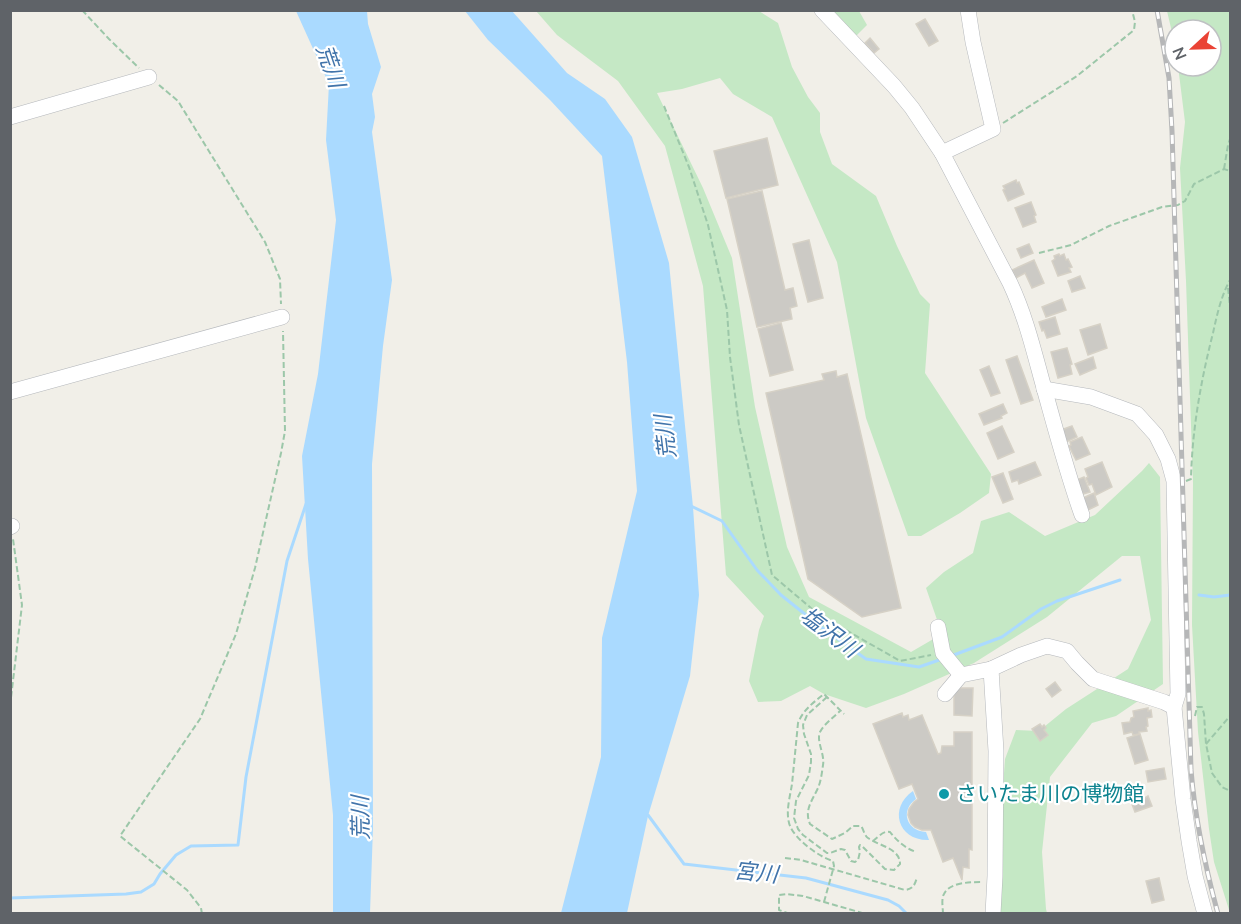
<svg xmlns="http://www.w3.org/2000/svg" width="1241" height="924" viewBox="0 0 1241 924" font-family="Mulish,'Noto Sans JP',sans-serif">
	<rect width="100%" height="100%" fill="#f1efe8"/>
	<g fill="#c5e8c5">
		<polygon points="536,11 759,11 778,23 792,67 808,97 820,113 820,132 832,164 876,196 897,246 920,294 930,304 925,373 991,474 989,493 960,513 921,536 908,536 866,418 837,262 772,117 733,94 720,78 682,89 657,93 703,188 732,258 755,407 787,547 809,597 911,652 942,634 926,588 944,572 973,553 981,521 1009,512 1045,536 1095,515 1142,471 1149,463 1160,477 1163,684 1116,716 1092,723 1050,777 1042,852 1046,909 1047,913 994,913 1005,759 1016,730 1039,731 1066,709 1128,669 1151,620 1140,556 1122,556 1047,617 974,663 904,694 866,708 824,694 810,686 781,701 758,702 749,681 759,630 764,616 726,575 703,286 665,146 618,81 557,35"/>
		<polygon points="831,11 859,11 867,25 855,37"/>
		<polygon points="1167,11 1230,11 1230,913 1214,862 1209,829 1198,732 1192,625 1193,483 1186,281 1180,168 1185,122 1178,66 1211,66 1211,30 1175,30 1175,45"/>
	</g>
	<g fill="#aadaff">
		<polygon points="296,11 367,11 368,24 381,67 372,94 375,117 372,132 392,280 383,346 372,464 373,828 370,913 333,913 333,815 308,559 302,456 318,374 336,220 326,140 329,84"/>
		<polygon points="465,11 512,11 567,73 605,99 632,137 669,263 693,507 699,595 690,676 648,816 627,913 561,913 601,757 602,638 637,491 627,362 602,156 550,100 488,40"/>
		<path d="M 913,791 L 916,799 C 900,810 906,831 926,832 L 929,840 C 898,841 888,808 913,791 Z"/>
	</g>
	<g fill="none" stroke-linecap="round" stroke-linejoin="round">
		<g stroke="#aadaff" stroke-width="3">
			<polyline points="691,506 722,521 757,570 781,595 821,627 866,659 919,667 942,659"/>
			<polyline points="1199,595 1214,597 1230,595"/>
			<polyline points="951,656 1002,637 1041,609 1057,601 1120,580"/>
			<polyline points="648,815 684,864 806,878 888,900 899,906 907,914"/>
			<polyline points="10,898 126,894 141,892 154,884 160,874 176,855 191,846 238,845 246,777 287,561 306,504"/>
		</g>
	</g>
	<g fill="#cccac5" stroke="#d6d1c6" stroke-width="1.5">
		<polygon points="925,19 938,41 929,46 916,24"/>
		<polygon points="870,38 879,49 874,53 865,43"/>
		<polygon points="767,138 778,185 726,198 714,151"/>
		<polygon points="1016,180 1017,183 1019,182 1024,194 1008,201 1003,190 1005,189 1003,186"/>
		<polygon points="762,191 785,290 793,288 797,306 790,308 792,319 757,327 727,199"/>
		<polygon points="1031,202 1036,215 1034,216 1036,222 1023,227 1015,208"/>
		<polygon points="809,240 823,298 808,302 793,244"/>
		<polygon points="1029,244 1033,253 1021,258 1017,249"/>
		<polygon points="1059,254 1060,256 1064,254 1066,260 1068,259 1072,267 1069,268 1071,272 1058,276 1052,261 1055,259 1054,256"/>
		<polygon points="1034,260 1044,283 1032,288 1025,273 1016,278 1012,270"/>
		<polygon points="1080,276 1085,288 1072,292 1068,281"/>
		<polygon points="1062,299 1066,310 1046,317 1042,307"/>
		<polygon points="1055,317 1060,334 1047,338 1044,330 1042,331 1039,322"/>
		<polygon points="781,323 793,370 770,376 758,329"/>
		<polygon points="1100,324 1107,348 1088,355 1080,330"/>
		<polygon points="1067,348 1072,364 1070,365 1072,374 1058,378 1051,352"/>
		<polygon points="1017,356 1033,400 1021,404 1006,360"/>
		<polygon points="1093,357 1096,368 1080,375 1075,364"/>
		<polygon points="989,366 1000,393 991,396 980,370"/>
		<polygon points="836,371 837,377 847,374 901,608 862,617 808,579 766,393 824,380 822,374"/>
		<polygon points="1003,404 1007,413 1001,416 1002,418 984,425 979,414"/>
		<polygon points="1002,426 1014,452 998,459 987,433"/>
		<polygon points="1072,426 1077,437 1066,442 1061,430"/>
		<polygon points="1082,437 1090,454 1076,460 1069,446 1071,445 1070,442"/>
		<polygon points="1035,462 1041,475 1019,484 1018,480 1012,482 1009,472"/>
		<polygon points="1102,462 1112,487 1096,495 1092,484 1089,485 1086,478 1088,477 1085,469"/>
		<polygon points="1003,473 1013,499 1003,503 992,477"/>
		<polygon points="1084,477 1090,492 1083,494 1077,480"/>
		<polygon points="1094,493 1098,505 1088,510 1083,498"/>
		<polygon points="1055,682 1061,690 1052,697 1046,689"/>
		<polygon points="954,688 973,688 972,716 954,715"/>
		<polygon points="1148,708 1148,711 1151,710 1152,717 1147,718 1148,726 1146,727 1147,731 1139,732 1139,734 1133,735 1132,732 1124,734 1122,723 1130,722 1131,718 1134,717 1133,711"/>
		<polygon points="902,713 903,717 908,715 909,720 922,715 938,754 941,753 942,746 954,746 954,732 972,732 972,850 969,849 969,868 963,867 962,880 953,858 943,862 931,830 922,830 915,827 911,823 908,815 909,809 914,802 918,799 912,784 899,789 873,724"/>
		<polygon points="1040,724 1042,727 1044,725 1046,728 1044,730 1048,735 1040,741 1032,729"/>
		<polygon points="1140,734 1148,760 1135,764 1127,738"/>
		<polygon points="1164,768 1166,779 1148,782 1146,771"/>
		<polygon points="1141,788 1145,798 1148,796 1152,806 1135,812 1128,794"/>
		<polygon points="1159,878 1164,900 1152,903 1146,881"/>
	</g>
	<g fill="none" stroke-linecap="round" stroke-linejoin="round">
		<defs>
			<g id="minor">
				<path d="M 822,10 L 894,86 L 912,108 L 942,153 L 1010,283 C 1026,317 1034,352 1044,388 C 1056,431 1067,473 1082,515"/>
				<polyline points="10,117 149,77"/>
				<polyline points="942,153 993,129 973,42 968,10"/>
				<polyline points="1044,389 1091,397 1137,414 1156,435 1168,459 1174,481 1178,694 1174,707 1183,799 1189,841 1195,876 1205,914"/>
				<polyline points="10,392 282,317"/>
				<polyline points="10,527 12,526"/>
				<polyline points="938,627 943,653 961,675"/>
				<polyline points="945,694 961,675 991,669"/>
				<polyline points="993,914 995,876 996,751 991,669 1021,655 1047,646 1067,651 1077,663 1093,679 1164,702 1174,707"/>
			</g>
		</defs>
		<use href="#minor" stroke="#b5b8bc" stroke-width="16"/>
		<g stroke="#9cc7a9" stroke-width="2" stroke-dasharray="6 3" stroke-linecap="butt">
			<polyline points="82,10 109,39 139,68"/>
			<polyline points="159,85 178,101 265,242 280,279 281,304"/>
			<polyline points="664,106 689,167 708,225 727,310 730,357 739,425 772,575 818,614 900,661 931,655"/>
			<polyline points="1003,123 1077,76 1134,30 1135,22 1132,10"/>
			<polyline points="1224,169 1228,145 1230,139"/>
			<polyline points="1039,253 1071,245 1109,226 1162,207 1178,205 1185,201 1194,184 1224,169 1230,171"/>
			<polyline points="1228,288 1230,306"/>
			<path d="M 1186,481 L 1191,479 C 1192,430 1201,380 1213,333 C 1217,315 1221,296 1230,280"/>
			<path d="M 827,697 L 807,715 L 803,725 L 804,734 L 811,754 L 811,762 L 809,775 L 796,801 L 794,818 L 798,829 L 803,835 L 827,853 L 830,853 L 841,849 L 845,850 L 851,861 L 855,862 L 858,860 L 860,852 L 859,847 L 860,845 L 862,846 L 885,869 L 894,870 L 900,864 C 900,848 879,846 868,838 C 864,835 864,830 861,826 L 853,826 L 845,833 L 832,839 L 810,824 C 804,810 812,801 818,788 C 821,781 822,772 823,765 C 825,754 816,741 820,732 C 824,724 834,717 840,711"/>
			<polyline points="10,706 22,605 13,539"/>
			<polyline points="1195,716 1197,707 1202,707 1204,714 1206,744 1212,773 1222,787 1230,791"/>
			<polyline points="1206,744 1230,716"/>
			<path d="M 873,841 C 878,837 884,830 890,832 C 897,841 905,848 916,852"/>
			<path d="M 785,858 L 801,860 L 905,890 C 913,889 915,885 917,877"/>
			<path d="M 824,902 L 834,866 L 833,861 C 819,857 796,840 790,826 C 785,813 790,797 792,784 C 794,764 796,744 798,723 C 803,710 814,702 824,694 L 844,714"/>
			<polyline points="202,914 201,908 187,890 120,836 200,719 236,634 255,568 281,453 285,431 283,331"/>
			<polyline points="790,914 779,910 779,895 787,894 803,896 866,914"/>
			<path d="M 943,914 C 943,908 941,899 944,894 C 949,882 972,882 983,882"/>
		</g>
		<use href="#minor" stroke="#fff" stroke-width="15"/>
		<defs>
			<path id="rail" d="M 1157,10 L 1169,78 L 1172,131 L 1191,770 C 1195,819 1205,866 1218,914"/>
		</defs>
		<use href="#rail" stroke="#b6b7b8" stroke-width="5"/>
		<use href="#rail" stroke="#fff" stroke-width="3" stroke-dasharray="9" stroke-linecap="butt"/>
	</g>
	<circle fill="#0f9aa8" stroke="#fff" stroke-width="2" cx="944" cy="794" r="6"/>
	<g text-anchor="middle" stroke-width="4.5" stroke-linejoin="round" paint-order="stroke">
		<g font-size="21" fill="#0d838f" stroke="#fff" text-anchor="start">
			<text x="956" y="801">さいたま川の博物館</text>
		</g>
		<g font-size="22" font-style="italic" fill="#4174aa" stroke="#fff">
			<text transform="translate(331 66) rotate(71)" y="8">荒川</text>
			<text transform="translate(665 437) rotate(-97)" y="8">荒川</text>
			<text transform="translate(830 632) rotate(37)" y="8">塩沢川</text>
			<text transform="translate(360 818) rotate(-91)" y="8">荒川</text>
			<text transform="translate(756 872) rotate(6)" y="8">宮川</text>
		</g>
	</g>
	<rect width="1241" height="924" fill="none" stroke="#5f6368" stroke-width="24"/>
	<g transform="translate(1193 48) rotate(248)"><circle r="28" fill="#ffffff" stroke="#bfc1c3" stroke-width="1.5"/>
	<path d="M0-4.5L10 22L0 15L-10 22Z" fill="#ea4335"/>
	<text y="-9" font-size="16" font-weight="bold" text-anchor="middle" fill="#5f6368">N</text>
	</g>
</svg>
